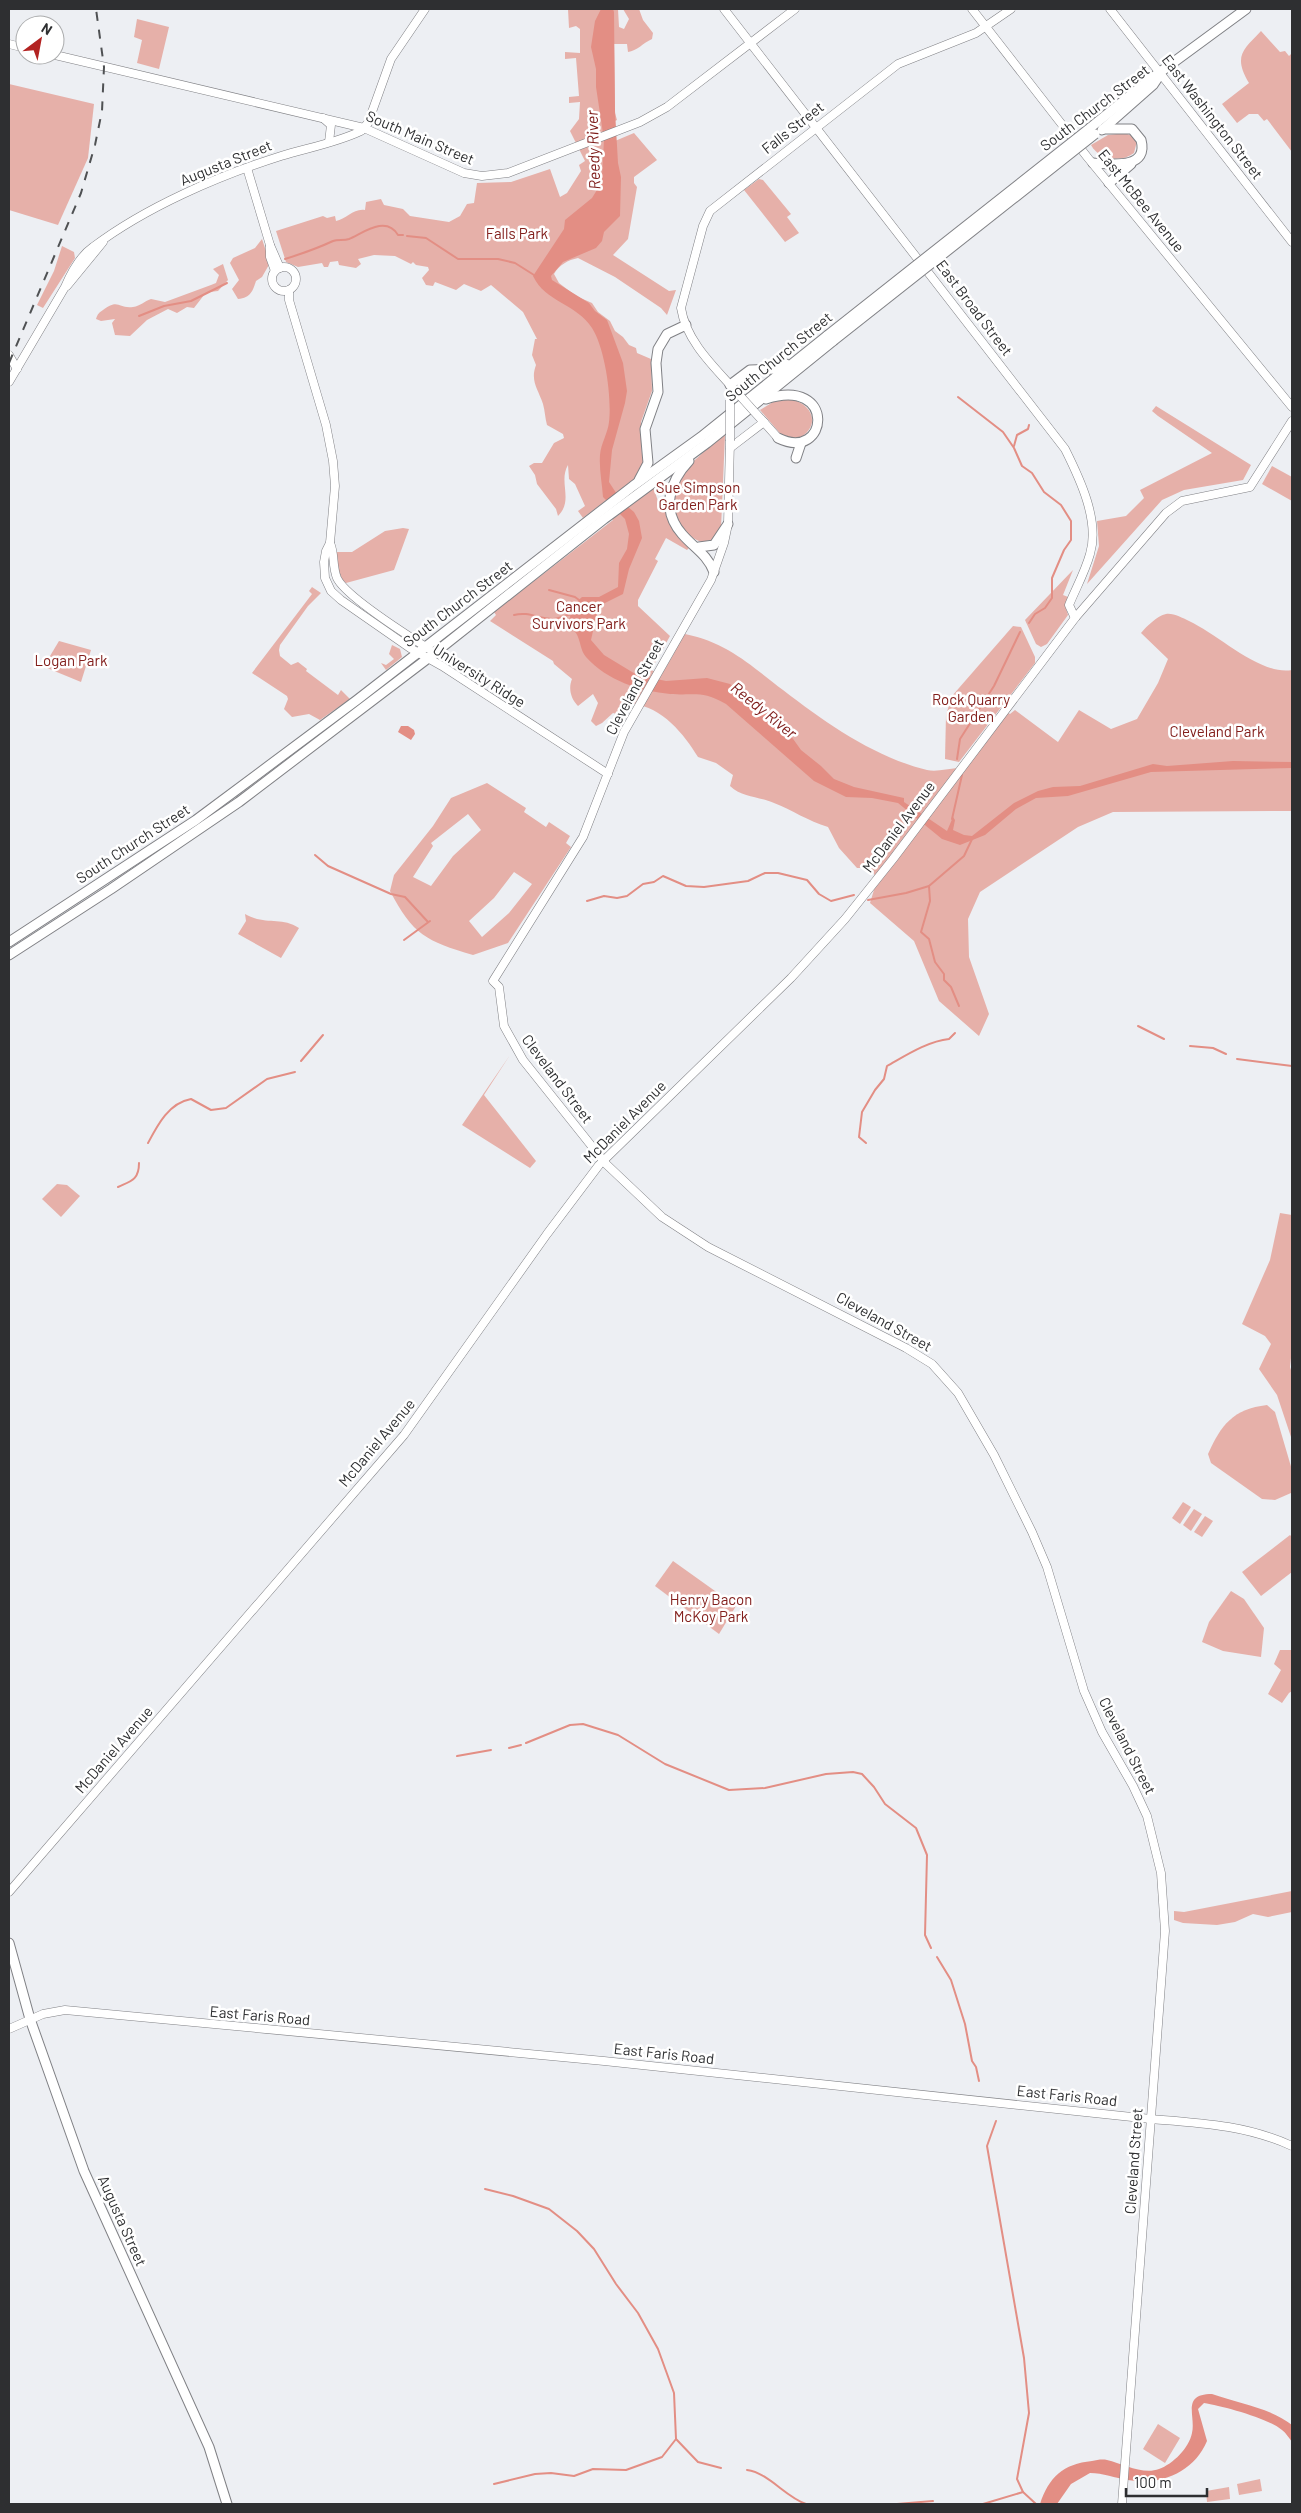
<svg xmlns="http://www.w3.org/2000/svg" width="1301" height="2513" viewBox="0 0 1301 2513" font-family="Barlow,sans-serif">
	<rect width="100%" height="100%" fill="#edeff3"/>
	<g fill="#e6b0a9" fill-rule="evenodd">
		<path d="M 568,9 L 618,9 L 619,27 L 624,29 L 629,19 L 623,9 L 639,9 L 643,20 L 653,33 L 652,39 C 643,43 637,51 628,52 L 627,44 L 614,44 L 615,113 L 617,120 L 615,121 L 615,141 L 634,133 L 657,160 L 634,177 L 634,183 L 637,187 L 628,239 L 613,255 L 669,291 L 676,290 L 667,315 L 661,308 L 615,277 L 578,258 C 568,260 559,265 554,274 L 559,283 L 576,296 L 592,303 L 598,312 L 610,321 L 615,331 L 623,337 L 629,345 L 636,348 L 637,353 L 651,359 L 652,391 L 641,422 L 641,439 L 642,455 L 658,501 L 662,502 L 665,499 L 666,510 L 691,546 L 687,550 L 666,538 L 655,559 L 658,561 L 638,600 L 638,606 L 670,636 L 651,670 L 661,674 L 652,691 L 673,655 L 675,648 L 685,634 C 728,643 750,665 783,690 C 826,723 874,757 927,770 C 936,772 948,769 957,768 L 1006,712 L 1010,714 L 1015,710 L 1058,742 L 1079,710 L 1111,729 L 1137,719 L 1158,683 L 1168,659 L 1141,633 C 1147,626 1157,616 1166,614 C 1174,613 1182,618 1189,621 C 1219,635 1261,676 1292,670 L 1292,811 L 1113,812 L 1078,827 L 980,892 L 968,919 L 969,957 L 989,1014 L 979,1036 L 939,1001 L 914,941 L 870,903 L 877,880 L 871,868 L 857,868 L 839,848 L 828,827 C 808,821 792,810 774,803 C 758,796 743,798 730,786 L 733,775 L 716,763 L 698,757 C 684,734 662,707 633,704 L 628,711 L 620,715 L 613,713 L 602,723 L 596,726 L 591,721 L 598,703 L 593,694 L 578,706 C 571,699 568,689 572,679 L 554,664 L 553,661 L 490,621 L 496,615 L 494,612 L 613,520 L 601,505 L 616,493 L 583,518 L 578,511 L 585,506 L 575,484 L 569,479 L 568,465 C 558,482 574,500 558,516 L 556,509 L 537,484 L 535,475 L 529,466 L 534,463 L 542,463 L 554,443 L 564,438 L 563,434 L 547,425 C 545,418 545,411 543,404 C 538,389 530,381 536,365 L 532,355 L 535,339 L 537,339 L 523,312 L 491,285 L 481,291 L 464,284 L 456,290 L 435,282 L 433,286 L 426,285 L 422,278 L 429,270 L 428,267 L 416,265 L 413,262 L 411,264 L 395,256 L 374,255 L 358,259 L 361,264 L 356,268 L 339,265 L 338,261 L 330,262 L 328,267 L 324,267 L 322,263 L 298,267 L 286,262 L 276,231 L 323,216 L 327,218 L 335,216 L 336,221 C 346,219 354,208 365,210 L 366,202 L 381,199 L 384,205 L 403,209 L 410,216 L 449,222 L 460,216 L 467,204 L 474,203 L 477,183 L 511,182 L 550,169 L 560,197 L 567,193 L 581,171 L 579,165 L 585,161 L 570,131 L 579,119 L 580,102 L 569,103 L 569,97 L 579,96 L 576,58 L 565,59 L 565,52 L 580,53 L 580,29 L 576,26 L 569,28 Z"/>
		<polygon points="137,19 169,27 159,69 137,63 142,40 134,37"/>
		<path d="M 1261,31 L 1280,52 L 1285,51 L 1289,56 L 1292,53 L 1292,152 L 1267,119 L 1264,121 L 1258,114 L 1249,114 L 1237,123 L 1222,104 L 1249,83 C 1233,56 1243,50 1261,31 Z"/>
		<polygon points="9,84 94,104 88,158 58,225 9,210"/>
		<path d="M 1125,133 L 1132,136 L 1137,141 L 1134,153 C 1121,163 1099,160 1091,145 L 1108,135 Z"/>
		<polygon points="759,179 763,180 791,214 787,217 799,233 785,242 744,190"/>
		<path d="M 262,239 L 270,263 L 262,277 L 256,281 C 253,290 251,298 238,299 L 232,289 L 239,280 L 230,263 L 233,258 L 255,248 Z"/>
		<polygon points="62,246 74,252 75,258 43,308 37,305 54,271"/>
		<path d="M 223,264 L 228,280 L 218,291 L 210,292 L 204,295 L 194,308 L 187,307 L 177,313 L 168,309 L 147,320 L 130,336 L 115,335 L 112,323 L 115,319 L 101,321 L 96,319 C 98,313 99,313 103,310 C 119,298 118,309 133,307 C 141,306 144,301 151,299 L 165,302 L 211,285 L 216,283 L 219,275 L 213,269 Z"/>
		<path d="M 790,399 C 814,404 821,427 798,439 L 783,437 L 760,410 L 773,402 Z"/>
		<polygon points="1156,406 1251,465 1243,480 1184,490 1162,500 1087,584 1099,546 1097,521 1126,516 1144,498 1140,490 1212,453 1158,416 1152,411"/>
		<path d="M 725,435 L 721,528 L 715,539 L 702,542 C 692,539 684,531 679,522 C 657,484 700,455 725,435 Z"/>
		<polygon points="1272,466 1292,477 1292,501 1262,484"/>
		<polygon points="403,528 409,529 394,570 346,583 337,575 336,552 352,552 385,531"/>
		<polygon points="1073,570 1063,595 1068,597 1065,605 1068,615 1047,644 1041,647 1036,644 1025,620"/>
		<polygon points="312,587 321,593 308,606 280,645 279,650 280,656 291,665 298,662 307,669 306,671 338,695 341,690 350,699 320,720 309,714 292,717 284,709 288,699 287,696 252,673 312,594 309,591"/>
		<polygon points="1013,626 1021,627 1035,657 1035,663 959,762 945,759 946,715 952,696"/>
		<polygon points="59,641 91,650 81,682 47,668 47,661"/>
		<polygon points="392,645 400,649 402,657 386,670 381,663 386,665 394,659 389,654"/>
		<path d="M 487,783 L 526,808 L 524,812 L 546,827 L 549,822 L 570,836 L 566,843 L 571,847 L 508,943 L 473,955 C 426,941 413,935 390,891 L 394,875 L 433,826 L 451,798 ZM 468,814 L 481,830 L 453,856 L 431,886 L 413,877 L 433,846 L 431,843 ZM 514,872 L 532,884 L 509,913 L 482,937 L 469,921 L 494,898 Z"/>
		<path d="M 245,914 C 266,926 280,916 299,928 L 281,958 L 238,934 L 246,921 Z"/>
		<polygon points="510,1055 484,1095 536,1161 530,1168 462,1125"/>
		<polygon points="57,1184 67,1185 80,1196 61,1217 42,1199"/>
		<polygon points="1280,1213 1292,1215 1292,1349 1290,1367 1292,1373 1292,1440 1277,1395 1259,1369 1271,1344 1265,1336 1242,1324 1270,1260"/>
		<path d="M 1267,1405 L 1275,1412 L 1292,1470 L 1291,1493 L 1275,1500 L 1262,1499 L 1211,1463 L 1208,1454 C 1221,1425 1233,1409 1267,1405 Z"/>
		<polygon points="1183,1502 1191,1507 1180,1524 1172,1518"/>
		<polygon points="1194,1509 1202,1514 1191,1531 1183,1525"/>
		<polygon points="1205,1516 1213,1521 1202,1537 1194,1532"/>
		<polygon points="1290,1535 1292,1537 1292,1572 1261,1596 1242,1572"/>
		<polygon points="673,1561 736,1606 719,1634 655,1586"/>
		<polygon points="1231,1591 1244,1599 1264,1628 1261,1657 1223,1651 1202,1642 1209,1622"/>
		<polygon points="1280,1650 1292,1650 1292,1691 1289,1693 1282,1703 1268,1694 1281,1670 1274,1664"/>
		<polygon points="1292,1891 1292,1912 1268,1917 1253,1914 1235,1922 1217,1925 1183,1923 1174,1920 1174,1911 1184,1912"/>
		<polygon points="1158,2424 1180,2438 1165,2463 1143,2449"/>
		<polygon points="1260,2479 1262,2491 1239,2495 1237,2484"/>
		<polygon points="1229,2487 1230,2499 1207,2502 1206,2491"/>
	</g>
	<g fill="#e38e84">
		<path d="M 601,9 L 613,9 L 614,12 L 615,111 L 618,163 L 621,177 L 620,216 L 604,232 L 602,241 L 596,248 L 563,262 L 551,276 L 552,280 L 589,303 L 595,311 L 607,320 L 623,363 L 627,391 L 625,403 L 612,450 L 609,482 L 622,502 L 634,512 L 639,521 L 642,538 L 629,569 L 623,594 L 601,605 L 598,609 L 591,640 L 604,655 L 637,675 L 666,681 L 707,678 L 730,684 L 781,722 L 801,750 L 821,766 L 834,779 L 854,787 L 904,798 L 904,802 L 947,831 L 953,817 L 955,820 L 953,830 L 964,835 L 972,836 L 1014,803 L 1038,791 L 1053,787 L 1080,786 L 1153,764 L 1167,766 L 1233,761 L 1292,762 L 1292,768 L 1151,772 L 1068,796 L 1036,798 L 1016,809 L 985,835 L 960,845 L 942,839 L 898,803 L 872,798 L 846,797 L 814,781 L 726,704 C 700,690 697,696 670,694 C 641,691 607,681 586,657 C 580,650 581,641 576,633 C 573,630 570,629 568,625 L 573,605 L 582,597 L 599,597 L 618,587 L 619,563 L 627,549 L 629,534 L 625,519 L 603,497 C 602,483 599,469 600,455 C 601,443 608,433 609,422 C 612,398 605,348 592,328 C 577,304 545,302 533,276 L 564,229 L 565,220 L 592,198 L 600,185 L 602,176 L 604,140 L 596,87 L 596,69 L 591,47 L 595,21 Z"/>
		<polygon points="401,726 408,726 414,730 415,734 411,740 398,732"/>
		<path d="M 1212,2394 C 1237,2403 1271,2408 1292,2425 L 1292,2442 C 1289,2438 1286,2433 1282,2430 C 1268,2418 1222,2406 1204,2403 L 1198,2409 L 1207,2441 C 1194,2472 1161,2486 1128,2480 C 1115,2478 1103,2473 1090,2473 L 1071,2484 L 1057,2504 L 1040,2504 C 1049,2477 1063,2464 1092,2461 C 1097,2460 1102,2459 1107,2460 C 1123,2464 1143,2475 1159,2469 C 1173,2464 1189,2448 1192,2433 C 1196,2416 1181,2394 1212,2394 Z"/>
	</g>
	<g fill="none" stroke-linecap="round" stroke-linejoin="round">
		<g stroke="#e38e84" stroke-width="2">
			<polyline points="407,236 426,238 458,259 498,259 515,263 534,275"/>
			<path d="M 285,259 C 301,254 318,248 333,241 C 338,239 344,241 349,239 C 363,233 386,215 398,235 L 403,235"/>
			<polyline points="139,316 164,306 191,301 227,283"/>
			<polyline points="958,397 1003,432 1014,448 1022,466 1032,473 1044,492 1061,505 1071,521 1071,540 1064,550 1052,578 1052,598 1045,608 1035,614 1029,623"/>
			<polyline points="1014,446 1017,435 1028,429 1029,425"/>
			<polyline points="549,590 575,597 579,600"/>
			<path d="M 514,615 C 529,611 538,619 553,619 C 560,619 565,615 572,614"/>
			<polyline points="957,759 960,739 994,686 1020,632"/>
			<polyline points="952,819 962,775"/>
			<polyline points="315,855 328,866 391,894 405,897 428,922"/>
			<polyline points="929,886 930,901 921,932 929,939 935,962 944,974 944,980 951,987 959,1006"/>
			<polyline points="868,900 906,893 929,886 964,856 973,837"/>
			<polyline points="587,901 604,896 617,898 627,896 643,884 654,882 663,876 686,886 704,887 748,881 765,873 778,873 807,880 819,894 831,901 854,895"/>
			<polyline points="404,940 430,921"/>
			<polyline points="1138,1026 1164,1039"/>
			<polyline points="1190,1046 1213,1048 1226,1054"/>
			<polyline points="1237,1059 1292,1066"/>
			<polyline points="301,1061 323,1035"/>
			<path d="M 148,1143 C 158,1124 169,1103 191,1099 L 211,1110 L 226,1108 L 267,1079 L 295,1072"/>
			<path d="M 866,1143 L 859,1137 L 862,1112 L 875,1090 L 884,1079 L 887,1066 C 905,1056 928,1041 949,1039 L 955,1033"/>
			<path d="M 118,1187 C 131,1181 139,1180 139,1163"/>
			<polyline points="526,1743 570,1725 583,1724 618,1735 665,1764 729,1790 765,1788 826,1774 853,1772 862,1774 874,1787 885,1804 916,1828 927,1855 925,1935 931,1948"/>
			<polyline points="509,1748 521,1745"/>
			<polyline points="457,1756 491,1750"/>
			<polyline points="937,1957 951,1980 965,2024 972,2061 976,2067 979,2081"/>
			<polyline points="996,2121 987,2146 1024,2358 1029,2413 1017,2479 1023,2492 1036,2504"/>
			<polyline points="485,2189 513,2196 549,2209 577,2231 594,2249 616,2284 638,2313 658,2349 674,2393 676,2439 698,2462 721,2468"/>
			<path d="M 747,2470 C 769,2473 785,2497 806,2504"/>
			<polyline points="494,2484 535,2474 551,2473 574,2476 593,2469 626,2470 662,2457 676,2439"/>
			<polyline points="897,2504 933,2501"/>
			<polyline points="983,2504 1023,2492"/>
		</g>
		<defs>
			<g id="secondary">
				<path d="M 724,9 L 1065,449 C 1080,479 1100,521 1090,554 C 1085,572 1076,588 1069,605 L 1075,618"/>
				<polyline points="972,9 1088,158 1292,407"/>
				<polyline points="1110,9 1292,242"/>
				<polyline points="9,44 25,48"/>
				<polyline points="55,55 364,128 464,173 482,176 508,173 640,122 667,107 795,9"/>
				<polyline points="323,118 331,125 329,142"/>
				<polyline points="247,168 270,245 270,257 275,271"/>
				<polyline points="270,245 280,268"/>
				<circle cx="284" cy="279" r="12"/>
				<polyline points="67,286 103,242"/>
				<polyline points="289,290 289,300 326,425 333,461 335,486 330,543 326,551 324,562 325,578 331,591 341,600 410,648 442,666 608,774"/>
				<polyline points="9,355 17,369"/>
				<path d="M 9,382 L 65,287 C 71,273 80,256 93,247 C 146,207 218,176 281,156 C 307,148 336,143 361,131 L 368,123 L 391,59 L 425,9"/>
				<path d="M 733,388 C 712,365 686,340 681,308 L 703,226 L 710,211 L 898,64 L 976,33 L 1011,9"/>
				<polyline points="761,419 778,438"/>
				<polyline points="730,441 728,524 724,543 711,580 624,732 583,837 493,981 499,987 504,1026 523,1060 606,1164 662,1217 708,1247 906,1348 932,1364 958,1393 994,1455 1032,1532 1047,1567 1084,1691 1102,1732 1133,1786 1147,1816 1161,1873 1165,1931 1122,2504"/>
				<polyline points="730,448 764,422"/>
				<path d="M 330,543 C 335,554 332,566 337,578 C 345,596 410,637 429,649"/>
				<polyline points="9,1892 404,1435 547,1234 599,1165 791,978 845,919 893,859 1075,618 1166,513 1182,501 1250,487 1292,421"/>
				<path d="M 9,2029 L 43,2014 L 65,2010 L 604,2061 L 1151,2119 C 1201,2123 1246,2125 1292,2146"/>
			</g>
			<g id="primary">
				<polyline points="1090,128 1148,81 1246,9"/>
				<polyline points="1102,130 1153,85 1159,76"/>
				<path d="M 1093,163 C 1110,164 1149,170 1141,140 L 1132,129 L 1103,129"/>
				<polyline points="1109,183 1131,164"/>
				<polyline points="730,385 750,370 778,369 786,364"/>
				<path d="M 766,399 C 837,376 829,463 778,438"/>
				<polyline points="796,458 801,443"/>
				<path d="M 689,461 C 669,482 661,510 682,534 C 694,548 707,554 714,572"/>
				<polyline points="639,480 648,463 645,429 658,392 656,363 658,349 667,334 686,325"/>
				<polyline points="699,547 714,545 728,524"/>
				<polyline points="9,942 196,820 357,700 633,486 701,437 828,335"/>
				<polyline points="9,955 111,889 239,802 427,659 604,519 707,443 833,341"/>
				<polyline points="9,1943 30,2019 84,2171 209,2447 227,2504"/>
			</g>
		</defs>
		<use href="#secondary" stroke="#808185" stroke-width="9"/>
		<use href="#primary" stroke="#808185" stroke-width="11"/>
		<use href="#secondary" stroke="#fff" stroke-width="8"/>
		<use href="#primary" stroke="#fff" stroke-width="9"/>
		<polyline stroke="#4f5153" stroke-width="2" stroke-dasharray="9 9" stroke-linecap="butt" points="9,363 81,193 95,145 102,111 104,67 96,9"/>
		<defs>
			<g id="secondary-bridge">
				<polyline points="733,388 760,418"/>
				<polyline points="730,400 730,441"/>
			</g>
			<g id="primary-bridge">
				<polyline points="828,335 1090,128"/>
				<polyline points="833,341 1095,134"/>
			</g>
		</defs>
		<use href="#secondary-bridge" stroke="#808185" stroke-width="9" stroke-linecap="butt"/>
		<use href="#primary-bridge" stroke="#808185" stroke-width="11" stroke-linecap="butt"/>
		<use href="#secondary-bridge" stroke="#fff" stroke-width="8"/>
		<use href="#primary-bridge" stroke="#fff" stroke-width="9"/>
	</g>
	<g text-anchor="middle" stroke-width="5" stroke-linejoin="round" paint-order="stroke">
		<g font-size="15" fill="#2e2f31" stroke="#fff">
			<text transform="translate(1095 108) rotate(-37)" y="5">South Church Street</text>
			<text transform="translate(1212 117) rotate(52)" y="5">East Washington Street</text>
			<text transform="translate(793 128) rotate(-38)" y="5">Falls Street</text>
			<text transform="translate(420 138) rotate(23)" y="5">South Main Street</text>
			<text transform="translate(226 163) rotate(-22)" y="5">Augusta Street</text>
			<text transform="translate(1141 201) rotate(51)" y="5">East McBee Avenue</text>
			<text transform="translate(974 308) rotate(53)" y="5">East Broad Street</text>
			<text transform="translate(779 357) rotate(-39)" y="5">South Church Street</text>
			<text transform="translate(458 604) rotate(-37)" y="5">South Church Street</text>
			<text transform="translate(479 676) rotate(32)" y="5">University Ridge</text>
			<text transform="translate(635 687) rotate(-62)" y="5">Cleveland Street</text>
			<text transform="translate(899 827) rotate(-53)" y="5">McDaniel Avenue</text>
			<text transform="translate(133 844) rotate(-33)" y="5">South Church Street</text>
			<text transform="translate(557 1079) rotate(53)" y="5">Cleveland Street</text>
			<text transform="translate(625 1122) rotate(-45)" y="5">McDaniel Avenue</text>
			<text transform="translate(884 1322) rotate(29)" y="5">Cleveland Street</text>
			<text transform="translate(377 1443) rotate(-50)" y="5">McDaniel Avenue</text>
			<text transform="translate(1127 1746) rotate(63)" y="5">Cleveland Street</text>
			<text transform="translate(114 1750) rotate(-49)" y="5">McDaniel Avenue</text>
			<text transform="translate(260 2016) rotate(5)" y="5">East Faris Road</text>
			<text transform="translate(664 2054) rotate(6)" y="5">East Faris Road</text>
			<text transform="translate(1067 2096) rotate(6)" y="5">East Faris Road</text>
			<text transform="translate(1134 2161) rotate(-86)" y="5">Cleveland Street</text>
			<text transform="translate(122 2221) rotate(66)" y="5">Augusta Street</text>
		</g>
		<g font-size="15" fill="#83201d" stroke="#fff">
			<text x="517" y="239">Falls Park</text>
			<text x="698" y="493">Sue Simpson<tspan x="698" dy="17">Garden Park</tspan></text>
			<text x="579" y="612">Cancer<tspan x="579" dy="17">Survivors Park</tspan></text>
			<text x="71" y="666">Logan Park</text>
			<text x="971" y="705">Rock Quarry<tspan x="971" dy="17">Garden</tspan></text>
			<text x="1217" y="737">Cleveland Park</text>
			<text x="711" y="1605">Henry Bacon<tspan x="711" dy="17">McKoy Park</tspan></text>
		</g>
		<g font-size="16" font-style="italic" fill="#7d1a18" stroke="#fff">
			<text transform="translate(593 150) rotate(-92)" y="6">Reedy River</text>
			<text transform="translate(764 710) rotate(39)" y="6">Reedy River</text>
		</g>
	</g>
	<rect width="1301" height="2513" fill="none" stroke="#2e2f31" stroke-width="20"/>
	<g transform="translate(40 40) rotate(32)"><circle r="24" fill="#ffffff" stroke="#abacad"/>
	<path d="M0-4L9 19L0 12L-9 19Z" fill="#b32322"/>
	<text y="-8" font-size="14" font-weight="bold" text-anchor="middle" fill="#2e2f31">N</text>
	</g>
	<path d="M1126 2488v8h81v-8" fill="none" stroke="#2e2f31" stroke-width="2.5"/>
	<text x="1134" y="2488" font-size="15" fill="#2e2f31" stroke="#ffffff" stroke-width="4" paint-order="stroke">100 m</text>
</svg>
